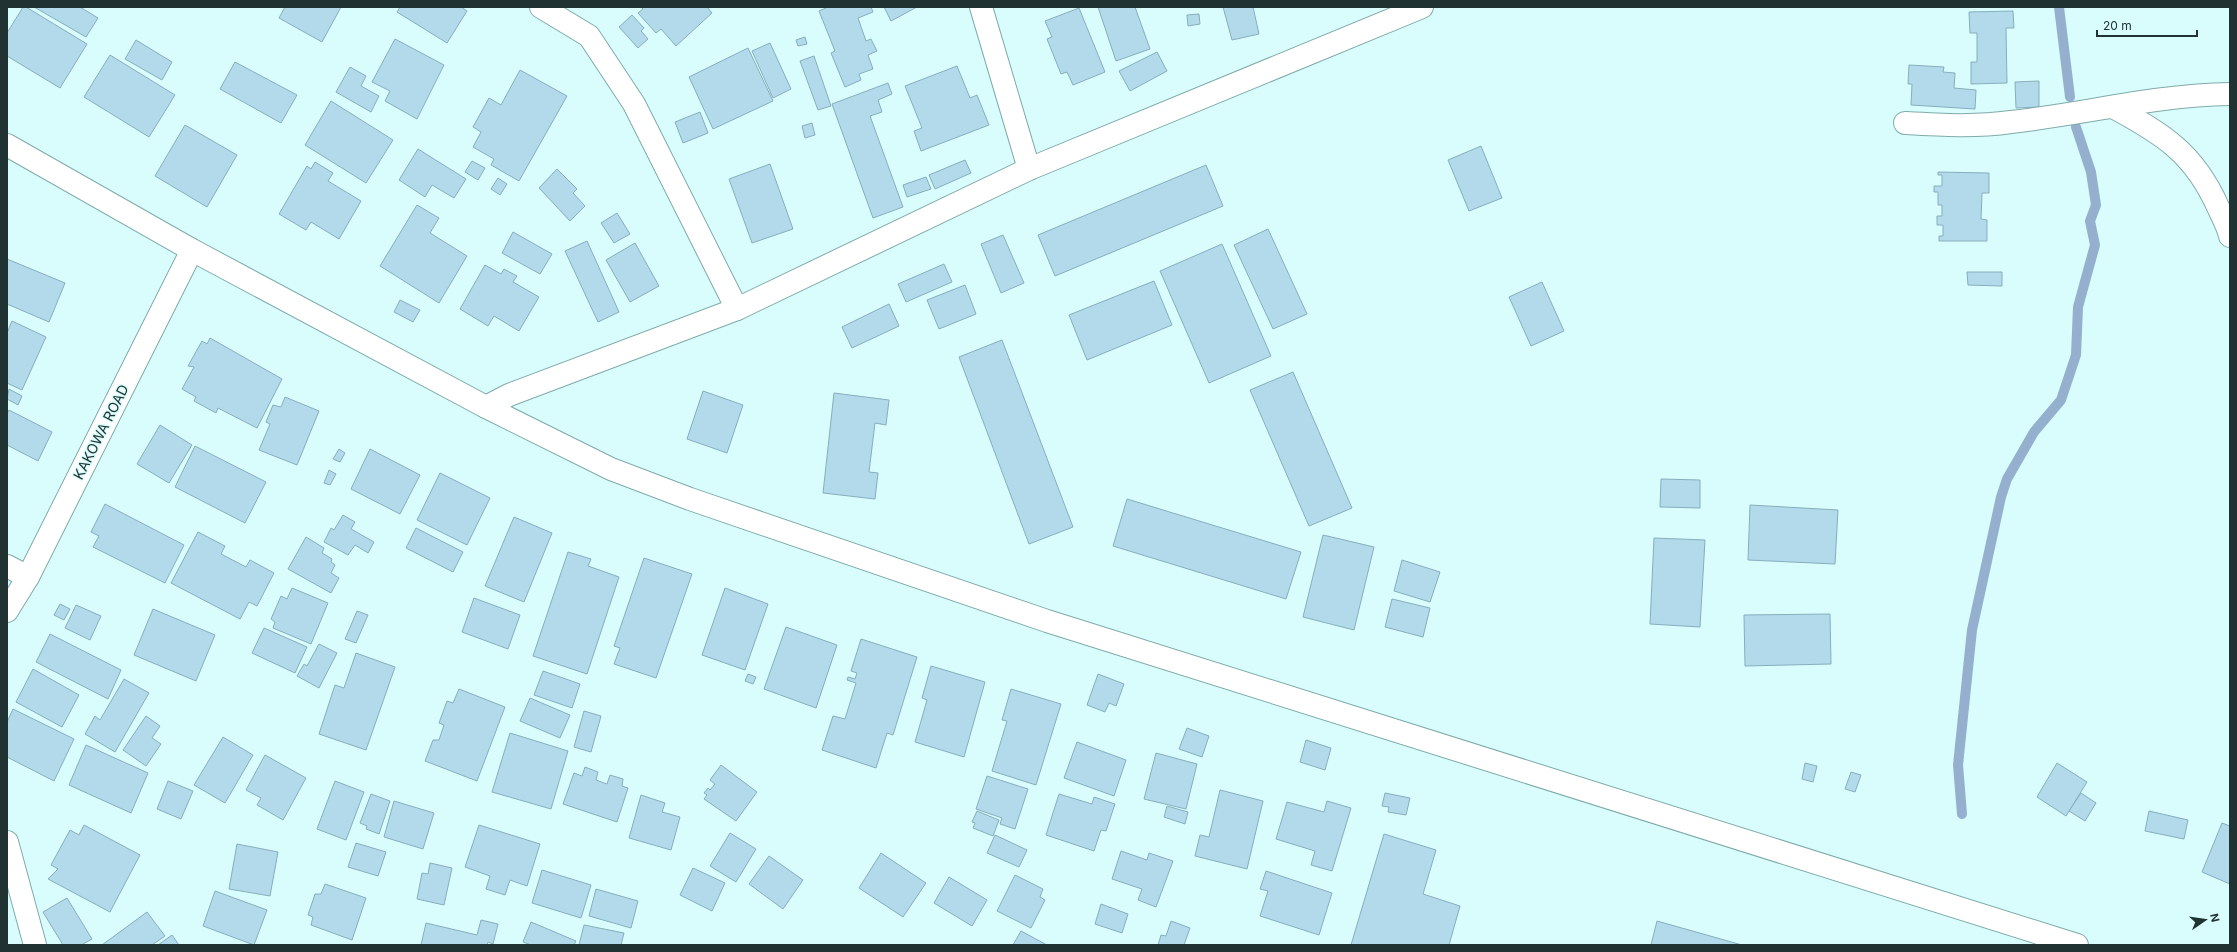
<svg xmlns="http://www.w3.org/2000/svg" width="2237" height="952" viewBox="0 0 2237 952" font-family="Inter,sans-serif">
	<rect width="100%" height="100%" fill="#d8fdfc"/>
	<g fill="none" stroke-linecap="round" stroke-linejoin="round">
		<g stroke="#95afce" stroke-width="10">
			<polyline points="2059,7 2070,97"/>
			<polyline points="1962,814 1958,765 1972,630 2001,497 2007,479 2034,432 2061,400 2076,355 2078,307 2095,245 2090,221 2096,205 2091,172 2076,127"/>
		</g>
	</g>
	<g fill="#b2daea" stroke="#87aebd">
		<polygon points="23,7 26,7 87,44 60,88 7,56 7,33"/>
		<polygon points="34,7 80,7 98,18 86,37"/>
		<polygon points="285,7 341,7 322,42 279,18"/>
		<polygon points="400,7 461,7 467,11 447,43 397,12"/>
		<polygon points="641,7 707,7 712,13 676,46 661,29 656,33 638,13 643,9"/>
		<polygon points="828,7 871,7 873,12 858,18 866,41 871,39 877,51 868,55 873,69 859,74 861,80 845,87 831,53 835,51 819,11"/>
		<polygon points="884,7 917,7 891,21"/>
		<polygon points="1098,7 1135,7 1150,49 1116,61"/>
		<polygon points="1223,7 1253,7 1259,34 1232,40"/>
		<polygon points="1079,8 1105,72 1073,85 1067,72 1061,74 1047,39 1052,37 1045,21"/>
		<polygon points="2013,11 2014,28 2006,28 2007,83 1971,84 1971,62 1977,62 1977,33 1970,33 1969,12"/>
		<polygon points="1199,14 1200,24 1188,26 1187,15"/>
		<polygon points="632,15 644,28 641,31 648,39 638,48 619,27"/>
		<polygon points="805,37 807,44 798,46 796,40"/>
		<polygon points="395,39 444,65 417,119 385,101 390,91 372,82"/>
		<polygon points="136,40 172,62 162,80 125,59"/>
		<polygon points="770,43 791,89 773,98 752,51"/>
		<polygon points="748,48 773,101 713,129 689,77"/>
		<polygon points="1157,52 1167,71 1130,91 1119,71"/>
		<polygon points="110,55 175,95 149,137 84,97"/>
		<polygon points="814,56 831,106 818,110 800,61"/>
		<polygon points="235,62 297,95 281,123 220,89"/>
		<polygon points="1909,65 1944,67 1943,72 1955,73 1954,88 1976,90 1975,109 1911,105 1912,84 1908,84"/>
		<polygon points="957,66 970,98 977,95 989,125 921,151 914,131 922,128 905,86"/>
		<polygon points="350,67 366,76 361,86 379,96 371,112 336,92"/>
		<polygon points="520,70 567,96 519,181 491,165 494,159 473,147 481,132 473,127 489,98 501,105"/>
		<polygon points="2039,81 2039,107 2016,108 2015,82"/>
		<polygon points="888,83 892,94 878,100 882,112 870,116 903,207 873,218 832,104"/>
		<polygon points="331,101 393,140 366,183 305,145"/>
		<polygon points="700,112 708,133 683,143 675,122"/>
		<polygon points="812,123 815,135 805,138 802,126"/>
		<polygon points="185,125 237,155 207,207 155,176"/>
		<polygon points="1481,146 1502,198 1469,211 1448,160"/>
		<polygon points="418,149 466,179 454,198 432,185 425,197 399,180"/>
		<polygon points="965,160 971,173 935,189 929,175"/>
		<polygon points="472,161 485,168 478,180 465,172"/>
		<polygon points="315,162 333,173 328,181 361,201 339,239 311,222 306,230 279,214 307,166 311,169"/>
		<polygon points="770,164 793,229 752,243 729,179"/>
		<polygon points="1206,165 1223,206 1055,276 1038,235"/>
		<polygon points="557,169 577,189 573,193 585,206 570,221 539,188"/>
		<polygon points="1938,172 1989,173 1989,193 1982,193 1981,219 1987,220 1987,241 1939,241 1939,236 1943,236 1943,225 1937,225 1937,216 1942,216 1942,205 1938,205 1938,192 1934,192 1934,186 1942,186 1942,175 1938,175"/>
		<polygon points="926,177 931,189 907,197 903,185"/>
		<polygon points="498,178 507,184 500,195 491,189"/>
		<polygon points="417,205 439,218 430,233 467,256 439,303 380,266"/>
		<polygon points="617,213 630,234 614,243 601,223"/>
		<polygon points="1268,229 1307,314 1273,329 1234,245"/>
		<polygon points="513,232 552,254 540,274 502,253"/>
		<polygon points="1003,235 1024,283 1001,293 981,244"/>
		<polygon points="587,241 619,312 598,322 565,251"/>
		<polygon points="635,243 659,286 630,302 606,260"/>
		<polygon points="1222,244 1271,356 1209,383 1160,271"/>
		<polygon points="7,259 65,283 49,322 7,304"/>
		<polygon points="944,264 952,282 906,302 898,284"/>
		<polygon points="485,265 501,274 504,269 517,276 513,282 539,297 519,331 494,316 488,326 460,309"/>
		<polygon points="1967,272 2002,272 2002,286 1968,285"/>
		<polygon points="1154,281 1172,325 1087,360 1069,315"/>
		<polygon points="1542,282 1564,331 1531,346 1509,297"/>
		<polygon points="965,285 976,314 939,329 927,300"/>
		<polygon points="400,300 420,310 413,322 394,312"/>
		<polygon points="889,304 899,326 852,348 842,327"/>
		<polygon points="12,321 46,337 22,390 7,383 7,333"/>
		<polygon points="210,338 282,379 257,428 218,408 216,413 194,401 196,397 182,389 194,367 188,366 202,341 207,344"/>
		<polygon points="1002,340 1073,527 1029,544 959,357"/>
		<polygon points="1293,372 1352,508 1309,526 1250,390"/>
		<polygon points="9,389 22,396 18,405 7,399"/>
		<polygon points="703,391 743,405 727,453 687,439"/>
		<polygon points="834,393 889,400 886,425 875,423 869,472 878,473 875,499 823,493"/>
		<polygon points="285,397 319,411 297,465 259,450 270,424 266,422 273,405 281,407"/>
		<polygon points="9,410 52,432 38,461 7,445 7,414"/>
		<polygon points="160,425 192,445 169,483 137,464"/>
		<polygon points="195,446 266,482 245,523 175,487"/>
		<polygon points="339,449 345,453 340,462 333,459"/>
		<polygon points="370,449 420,475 400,514 351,489"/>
		<polygon points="329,470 336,474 330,485 324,483"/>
		<polygon points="440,473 490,498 467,545 417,520"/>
		<polygon points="1661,479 1700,480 1700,508 1660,507"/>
		<polygon points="1127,499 1301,552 1286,599 1113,546"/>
		<polygon points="105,504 184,545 165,583 93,547 99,536 91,532"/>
		<polygon points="1750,505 1838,510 1835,564 1748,560"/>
		<polygon points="343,515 355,522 351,529 374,542 368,553 355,545 348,555 324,542 331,528 334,530"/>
		<polygon points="514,517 552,533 524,602 485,586"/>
		<polygon points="416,528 463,552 453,572 406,548"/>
		<polygon points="198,532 225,546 221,554 246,567 250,560 274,573 257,606 249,602 240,619 171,583"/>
		<polygon points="1323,535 1374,547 1354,630 1303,617"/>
		<polygon points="306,537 324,548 322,553 332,559 331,562 335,565 331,573 339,578 331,593 288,569"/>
		<polygon points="1654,538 1705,540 1700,627 1650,624"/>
		<polygon points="568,552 591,559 588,566 619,577 587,674 533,656"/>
		<polygon points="644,558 692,574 656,678 614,664 620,648 614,646"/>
		<polygon points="1402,560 1440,572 1430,602 1394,591"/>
		<polygon points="292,588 328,603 311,644 273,628 275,622 271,619 281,596 287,599"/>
		<polygon points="725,588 768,604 745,670 702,655"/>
		<polygon points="474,598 520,615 508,649 462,632"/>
		<polygon points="1392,599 1430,608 1423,637 1385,627"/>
		<polygon points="60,604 70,609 64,620 54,615"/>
		<polygon points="76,605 101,616 90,640 65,628"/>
		<polygon points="153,609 215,635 196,681 134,655"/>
		<polygon points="357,611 368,615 356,643 345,639"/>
		<polygon points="1830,614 1831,664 1745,666 1744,615"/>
		<polygon points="786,627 837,645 816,708 764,689"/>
		<polygon points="264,628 307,647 295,673 252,653"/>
		<polygon points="50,634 121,670 108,699 36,662"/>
		<polygon points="861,639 917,657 893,735 887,733 876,768 822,750 833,716 845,719 856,683 847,680 848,677 855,679 857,673 851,671"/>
		<polygon points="319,644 337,653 319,688 297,676 304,664 307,666"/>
		<polygon points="356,653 395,667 366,750 319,734 335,685 344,688"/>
		<polygon points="931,666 985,682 964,757 915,742 927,700 922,698"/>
		<polygon points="33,669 79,695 62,727 16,702"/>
		<polygon points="543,671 580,684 572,708 534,695"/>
		<polygon points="748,674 756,677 753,684 745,681"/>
		<polygon points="1098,674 1124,684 1116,706 1109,703 1105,712 1087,705"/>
		<polygon points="124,679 149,693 115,752 85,734 95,716 100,720"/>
		<polygon points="459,689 505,707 477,781 425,761 433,740 439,740 444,725 439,723 447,701 453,703"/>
		<polygon points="1011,689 1061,704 1036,785 992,771 1007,721 1002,720"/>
		<polygon points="530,698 570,715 560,738 520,721"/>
		<polygon points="13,709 74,739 54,781 7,757 7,722"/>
		<polygon points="584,711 601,716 591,752 574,747"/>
		<polygon points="146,716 160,726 152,738 161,744 146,766 123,750"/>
		<polygon points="1187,728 1209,736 1202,757 1179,749"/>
		<polygon points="510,733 568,751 551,809 492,792"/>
		<polygon points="223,737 253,755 225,803 194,785"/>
		<polygon points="1306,740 1331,748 1325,770 1300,762"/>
		<polygon points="1077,742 1126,760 1114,796 1064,778"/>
		<polygon points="86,745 148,773 131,813 69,785"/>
		<polygon points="1156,753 1197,764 1186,809 1144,799"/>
		<polygon points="265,755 306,778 283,820 257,805 261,798 246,790"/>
		<polygon points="1805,763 1817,766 1813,782 1802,779"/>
		<polygon points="2057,763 2087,782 2066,816 2037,797"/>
		<polygon points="721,765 757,792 736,821 704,799 707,795 704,793 708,788 710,790 715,784 710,780"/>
		<polygon points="585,767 598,772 596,780 607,784 610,775 623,779 622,786 628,788 617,822 563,804 574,773 582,776"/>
		<polygon points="1851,772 1861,775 1855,792 1845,789"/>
		<polygon points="987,776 1028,789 1015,829 1000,824 1002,818 976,809"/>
		<polygon points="168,781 193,791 181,819 157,809"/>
		<polygon points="335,781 364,792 346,840 317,829"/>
		<polygon points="1220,790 1263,801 1247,869 1195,856 1200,835 1209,837"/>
		<polygon points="1385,793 1410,798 1406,815 1388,812 1389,807 1382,806"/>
		<polygon points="2081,793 2096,803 2085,821 2069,811"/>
		<polygon points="371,794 390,801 379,834 366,829 367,826 360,823"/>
		<polygon points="1059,794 1092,804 1094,797 1115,804 1106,831 1101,830 1094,851 1046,835"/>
		<polygon points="641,795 665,803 662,812 680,817 671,850 629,838"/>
		<polygon points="394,801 434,813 423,849 384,837"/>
		<polygon points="1327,801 1351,808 1332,871 1311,865 1315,851 1276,839 1287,802 1324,812"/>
		<polygon points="1167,806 1188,812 1185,824 1164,817"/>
		<polygon points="977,811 999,820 993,836 973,828 975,823 972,822"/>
		<polygon points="2149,811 2188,820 2184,839 2145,831"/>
		<polygon points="2222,823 2230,826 2230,884 2202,872"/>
		<polygon points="84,825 140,855 110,912 48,879 58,869 51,865 70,830 79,835"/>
		<polygon points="479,825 540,844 527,886 510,880 505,895 486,889 490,876 465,867"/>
		<polygon points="730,833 756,849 736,882 710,866"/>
		<polygon points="1384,834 1436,850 1423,894 1460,906 1449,945 1351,945"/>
		<polygon points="995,835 1027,850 1019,867 987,853"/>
		<polygon points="356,843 386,852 378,876 348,867"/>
		<polygon points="237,844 278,852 270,896 229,889"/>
		<polygon points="1121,851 1147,860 1149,853 1173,861 1156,907 1138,900 1142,889 1112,879"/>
		<polygon points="881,853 926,883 903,917 859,888"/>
		<polygon points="769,856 803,880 783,909 749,884"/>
		<polygon points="430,863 452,868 444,905 417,899 422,873 428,874"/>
		<polygon points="693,868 725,883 712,911 680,895"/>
		<polygon points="542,870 591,885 581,918 532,903"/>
		<polygon points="1266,871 1332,893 1319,935 1260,916 1268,891 1260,889"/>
		<polygon points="1015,875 1043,889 1040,897 1045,900 1031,928 997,911"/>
		<polygon points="949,877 987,900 972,926 934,903"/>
		<polygon points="325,884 366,898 352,940 311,925 313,917 308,915 315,894 321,894"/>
		<polygon points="596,889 638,901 631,928 589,916"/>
		<polygon points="215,891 267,910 254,945 203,926"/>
		<polygon points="67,898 92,939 81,945 63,945 43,912"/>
		<polygon points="1101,904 1128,914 1122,933 1095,924"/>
		<polygon points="147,912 165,936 152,945 102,945"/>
		<polygon points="481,920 498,924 493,944 488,942 487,945 421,945 426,923 477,935"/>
		<polygon points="1171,921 1190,928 1184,945 1158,945 1161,935 1166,936"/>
		<polygon points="1657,921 1742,945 1651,945"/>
		<polygon points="531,922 576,941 574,945 531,945 523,942"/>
		<polygon points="584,925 624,933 621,945 579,945"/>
		<polygon points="1021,931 1047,945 1013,945"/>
		<polygon points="172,935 179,945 158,945"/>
	</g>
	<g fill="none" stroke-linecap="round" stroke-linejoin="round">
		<defs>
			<g id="minor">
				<polyline points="541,7 589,36 634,104 737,309"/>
				<polyline points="981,7 1029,169"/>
				<path d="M 2113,107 C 2163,134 2194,153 2218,207 C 2222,216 2228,226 2230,236"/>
				<path d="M 1905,123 C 1941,125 1976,127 2011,122 C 2084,114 2156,95 2230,94"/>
				<polyline points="486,407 509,395 737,309 1029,169 1422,7"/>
				<polyline points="7,566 28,577"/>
				<polyline points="7,611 28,577 192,250"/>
				<polyline points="7,842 35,945"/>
			</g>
			<polyline id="tertiary" points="7,145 192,250 486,407 611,469 690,499 1047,621 2077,945"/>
		</defs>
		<use href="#minor" stroke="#7fabaa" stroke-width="24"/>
		<use href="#tertiary" stroke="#7fabaa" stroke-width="24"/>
		<use href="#minor" stroke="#fff" stroke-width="22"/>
		<use href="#tertiary" stroke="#fff" stroke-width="22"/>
	</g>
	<g text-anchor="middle" stroke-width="3" stroke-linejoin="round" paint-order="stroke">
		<g font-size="14" fill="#203232" stroke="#d8fdfc">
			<text transform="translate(101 432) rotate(-63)" y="5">KAKOWA ROAD</text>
		</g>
	</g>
	<rect width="2237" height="952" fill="none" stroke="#203232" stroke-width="16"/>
	<g transform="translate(2205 920) rotate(77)" stroke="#d8fdfc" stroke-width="3" paint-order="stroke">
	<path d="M0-3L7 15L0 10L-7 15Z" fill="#203232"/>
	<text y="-6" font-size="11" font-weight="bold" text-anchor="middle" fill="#203232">N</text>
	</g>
	<path d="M2097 30v6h100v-6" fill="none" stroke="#203232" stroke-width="2"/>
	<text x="2103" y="30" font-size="12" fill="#203232" stroke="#d8fdfc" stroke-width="3" paint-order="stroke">20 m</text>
</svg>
